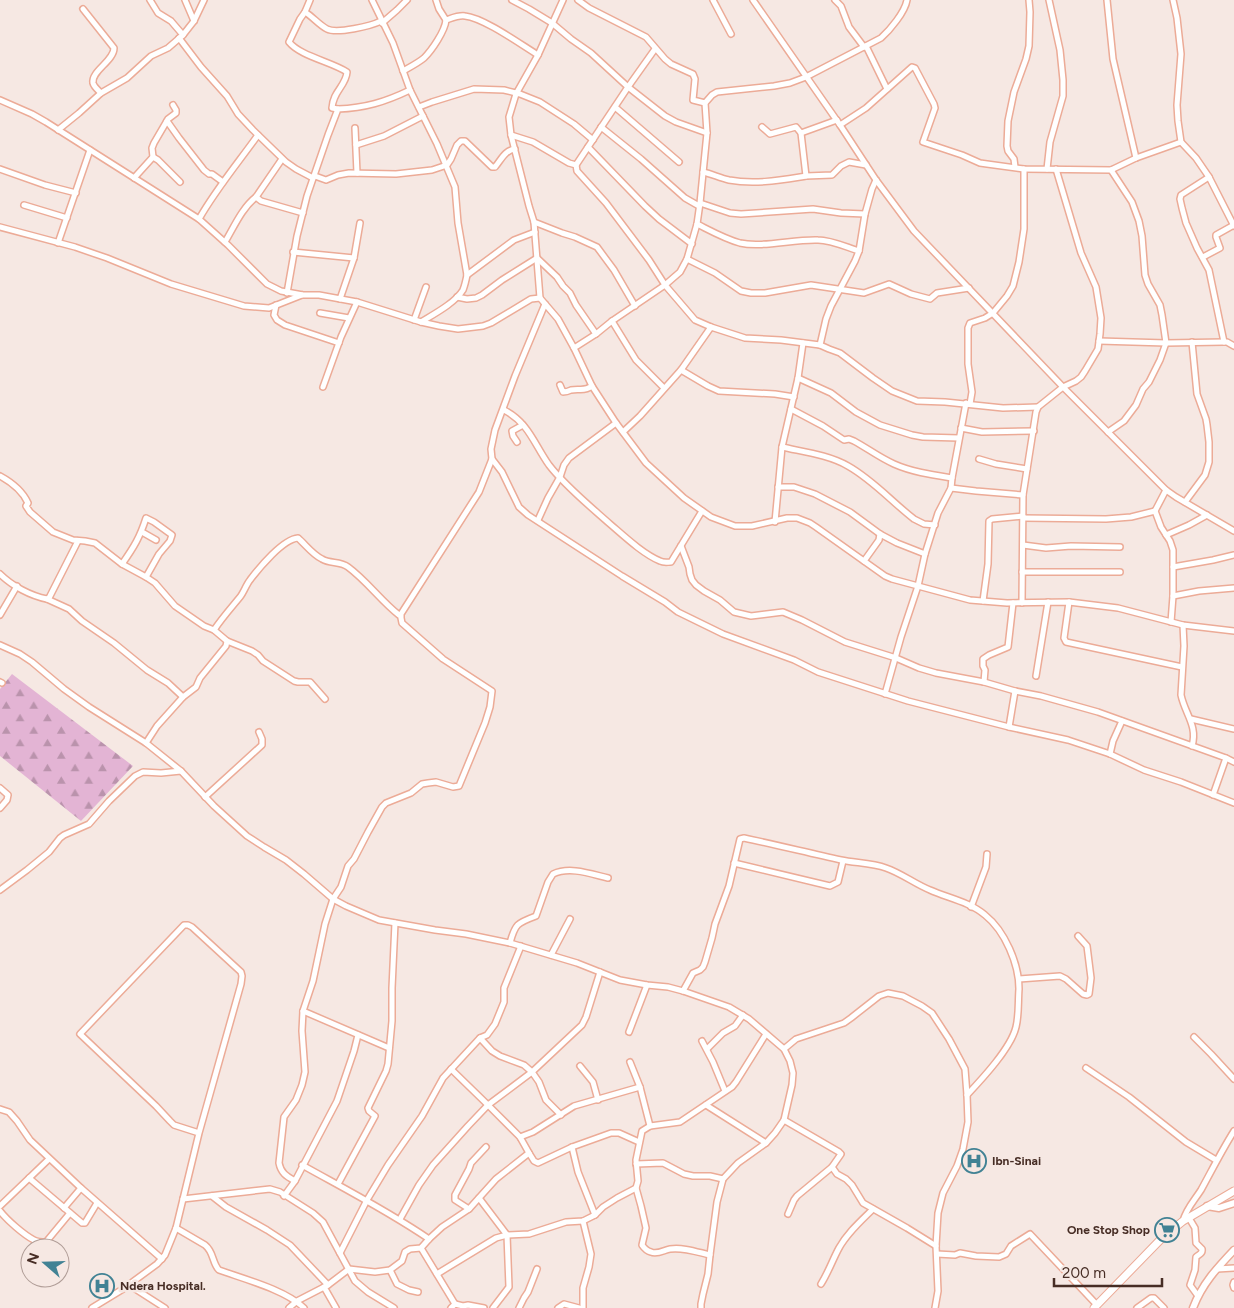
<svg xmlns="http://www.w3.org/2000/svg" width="1234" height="1308" viewBox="0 0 1234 1308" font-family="Figtree,sans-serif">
	<defs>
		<pattern id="forest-firs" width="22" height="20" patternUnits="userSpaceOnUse" patternTransform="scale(1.25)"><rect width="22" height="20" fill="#e3b4d4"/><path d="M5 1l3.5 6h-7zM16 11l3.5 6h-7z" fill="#ba93ac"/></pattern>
	</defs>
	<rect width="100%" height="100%" fill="#f6e8e3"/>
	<polygon fill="url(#forest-firs)" points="12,674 133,766 81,821 0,756 0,689"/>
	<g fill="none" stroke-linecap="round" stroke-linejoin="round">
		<defs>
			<g id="minor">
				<polyline points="150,0 158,13 171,21 183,35"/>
				<polyline points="185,0 194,21"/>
				<path d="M 310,0 L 305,12 L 300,19 L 289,42 C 300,56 332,62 347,72 C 346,86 333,91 332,108 L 338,109"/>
				<path d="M 372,0 L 393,43 L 410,90 L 437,144 L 455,187 L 458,223 L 467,275 C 466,280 465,285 463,290 C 455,303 434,314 421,322"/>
				<polyline points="512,0 529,9 552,23 571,39 591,53 628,87 665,116 676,122 707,133"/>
				<polyline points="578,0 589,8 646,37 665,59 671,64 693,74 695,79 693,100 705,103"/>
				<polyline points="713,0 731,34"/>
				<polyline points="753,0 840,125 876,180 914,231 1063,387 1166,490 1176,497 1234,531"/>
				<polyline points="835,0 841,6 849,27 864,47"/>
				<polyline points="1107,0 1113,59 1136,158"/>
				<polyline points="1173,0 1177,18 1181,54 1177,105 1178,121 1181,142 1196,158 1209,177 1234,226"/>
				<path d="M 83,9 L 114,48 C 114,61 91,71 93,83 C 94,87 98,90 101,93"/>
				<path d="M 305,12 C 313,17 319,25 327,29 C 337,34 371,26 381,21"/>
				<path d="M 446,20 C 452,18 459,15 465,16 C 484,18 520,44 538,55"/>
				<polyline points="382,23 397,10 407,0"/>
				<polyline points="179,38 201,67 227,96 238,114 253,130 286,162 296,169 313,178"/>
				<polyline points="866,46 887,89"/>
				<path d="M 403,71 C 410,67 418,63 424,58 C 432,50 445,31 446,20 L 439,9 L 436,0"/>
				<polyline points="0,100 32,114 46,122 199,219 228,245 267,284 281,291 303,295 319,295 357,302 421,322 439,326 458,329 483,326 491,323 531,299 540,298 558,319 574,348 592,386 616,423 646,463 684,498 711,517 735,526 752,526 787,518 797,518 810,523 816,527 885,576 892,579 970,600 1007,603 1069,602 1118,608 1183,625 1234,631"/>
				<polyline points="419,107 432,102 474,89 504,90 520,94 540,102 574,124 593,140"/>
				<polyline points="615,107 679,162"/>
				<polyline points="167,121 179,138 204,170 209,174 212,174 223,182"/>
				<polyline points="840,125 866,108 912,67 915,68 934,104 935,108 923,142 962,155 980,163 987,164 1024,169 1111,170 1136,158 1181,142"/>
				<polyline points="601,127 641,159 685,198 699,206"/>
				<polyline points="762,127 770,134 796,127 801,133 837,120"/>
				<polyline points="355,128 357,173"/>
				<polyline points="58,130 79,113 101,93 127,78 151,56 168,48 183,35 194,21 204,0"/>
				<polyline points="801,133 806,176 832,175 841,166 849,162 866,165"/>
				<polyline points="511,135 533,142 569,163 576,165 577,171 606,203 649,260 665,285 695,320 711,327 745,338 781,340 820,345 829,349 840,353 873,378 892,391 917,401 945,402 1003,408 1038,407"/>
				<polyline points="356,145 384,136 423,116"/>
				<polyline points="588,147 645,206 659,219 692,244"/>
				<polyline points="153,157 158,160 180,182"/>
				<polyline points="576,165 628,87 655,49"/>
				<polyline points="1015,167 1014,159 1008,151 1007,146 1008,121 1014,92 1026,59 1029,46 1030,12 1029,0"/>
				<polyline points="0,169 45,185 76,193"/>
				<polyline points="1047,169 1050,142 1063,96 1063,80 1060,50 1049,0"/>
				<path d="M 703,172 C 712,174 720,178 729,180 C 755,185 781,180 806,176"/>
				<path d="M 315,176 L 326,180 L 338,175 L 349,173 L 396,174 L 432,170 L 447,165 L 451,159 L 457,145 L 461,141 L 465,141 L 492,167 L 495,167 C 501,160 505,150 515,149"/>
				<polyline points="1209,177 1181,195 1180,199 1182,208 1186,223 1197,248 1209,270 1224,342"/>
				<polyline points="134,178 153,157 152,148 154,143 168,119 176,113 176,110 173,105"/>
				<polyline points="256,197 261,201 303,213"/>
				<polyline points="700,203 730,213 741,214 813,209 841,213 865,214"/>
				<polyline points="24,205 67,218"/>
				<path d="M 199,219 C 216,189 238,163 258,135"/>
				<polyline points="534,222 562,233 575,237 597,247 614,270 635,306"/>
				<path d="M 697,224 C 711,231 725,239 740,243 C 762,248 794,239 818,240 C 831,240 846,247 859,251"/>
				<polyline points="0,227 75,247 107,258 171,284 244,306 269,308 302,295"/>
				<path d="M 225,242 C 234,227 242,208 256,197 L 282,159"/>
				<polyline points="58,243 90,150"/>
				<polyline points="293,252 354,258"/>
				<polyline points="1203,257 1220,248 1216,237 1216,235 1234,225"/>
				<polyline points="687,259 715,273 741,291 751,293 765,293 811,285 864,293 889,284 911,294 930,299 937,293 969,288"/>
				<polyline points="467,275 514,240 535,232"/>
				<path d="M 287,293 L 297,236 L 307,196 L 328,135 L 338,109 C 365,108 385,102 410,90"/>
				<polyline points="457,297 467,299 476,298 482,295 502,280 537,258 557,277 563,286 570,293 576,305 596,334"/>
				<polyline points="540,298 534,222 529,206 511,135 509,117 516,94 538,55 563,0"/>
				<polyline points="340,299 354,258 360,223"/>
				<polyline points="276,305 274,315 277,320 285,325 339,343"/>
				<polyline points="320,313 349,318"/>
				<polyline points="414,320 426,287"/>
				<polyline points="612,321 636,360 664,388"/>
				<polyline points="1099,341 1166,343 1224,342 1227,342 1234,346"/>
				<polyline points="820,345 826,319 831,306 855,261 859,251 865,214 872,189 876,180"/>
				<path d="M 574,348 L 596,334 L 612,321 L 665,285 L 680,272 L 687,259 L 697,224 L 700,203 L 707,133 L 705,103 L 712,95 L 717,92 L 774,86 L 790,83 L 806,77 L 881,38 C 890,30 905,12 907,0"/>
				<polyline points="681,370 708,386 719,391 775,394 794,397"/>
				<polyline points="798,378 831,393 856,412 880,425 912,435 923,437 959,438"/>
				<path d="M 560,385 L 563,392 C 566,392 569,391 571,390 C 580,388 584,392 592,386"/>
				<polyline points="323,387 341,337 357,302"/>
				<polyline points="970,404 972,392 968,364 968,328 970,323 985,318 993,313 1007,296 1013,286 1019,262 1024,229 1024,169"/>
				<path d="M 791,409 L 823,426 L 844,440 L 849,439 L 854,441 C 867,448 880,458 894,464 C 912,472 933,475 952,478"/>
				<path d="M 504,410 C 529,423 534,444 549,465 C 565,486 591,507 610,524 C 624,536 643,554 660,561 C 664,563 667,562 671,562 L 702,511"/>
				<polyline points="961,428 982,432 1034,431"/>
				<polyline points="623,432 640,416 681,370 711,327"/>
				<polyline points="1108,432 1124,421 1136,405 1143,389 1149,382 1160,360 1166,343 1162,315 1160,305 1148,284 1145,275 1142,236 1139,221 1132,202 1111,170"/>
				<polyline points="517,442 513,436 512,431 523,425"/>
				<path d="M 782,447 C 804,452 829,455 848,466 C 873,480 892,502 914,519 L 924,524 L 935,525"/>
				<polyline points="492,459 502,472 519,507 528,515 622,576 665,602 678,612 723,634 794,660 818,672 908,701 1009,727 1068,740 1110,754 1144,770 1181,782 1234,803"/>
				<polyline points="979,459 996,464 1027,469"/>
				<path d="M 0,476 C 11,482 23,492 28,503 L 26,506 L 30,512 L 53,532 L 73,540 L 85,541 L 95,543 L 122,564 L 146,577 L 155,583 L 175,606 L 204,626 L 214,630 L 227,641 L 226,646 L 200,678 L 196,687 L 183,697 L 157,726 L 146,743"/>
				<polyline points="778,487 794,487 815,494 850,512 880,534 897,543 925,554"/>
				<polyline points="951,488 976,491 1023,495"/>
				<polyline points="1166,490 1155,511 1161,527 1170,541 1173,550 1173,596 1171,622"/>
				<polyline points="1185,502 1205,475 1209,462 1209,442 1207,425 1206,419 1197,394 1192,342"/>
				<polyline points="1023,518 1106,519 1131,517 1155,511"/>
				<polyline points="538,520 548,498 560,477 564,465 569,458 616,423"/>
				<polyline points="775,522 782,447 798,378 803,343"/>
				<polyline points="142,532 156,540"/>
				<polyline points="1166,535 1189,525 1207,515"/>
				<polyline points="1023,545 1046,548 1071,546 1120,547"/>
				<polyline points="681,546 689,567 690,574 692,580 696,585 704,591 720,600 734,612 751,616 783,612 802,620 845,642 896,658 919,668 936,673 984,682 1015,691 1041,696 1098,712 1226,758 1234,762"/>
				<polyline points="864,561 879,540 880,534"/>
				<path d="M 122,564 C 134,547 140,537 146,518 L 154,522 L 172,535 L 170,541 L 159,554 L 146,577"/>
				<polyline points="1173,567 1213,560 1234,555"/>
				<polyline points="1022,572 1120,572"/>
				<path d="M 0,574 C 12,586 31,596 47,599 L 49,598 L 78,541"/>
				<polyline points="1173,596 1199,591 1234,588"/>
				<polyline points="47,599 69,609 82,621 114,643 147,670 168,683 183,697"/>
				<polyline points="983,601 988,564 989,521 992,519 1023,516"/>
				<polyline points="1069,602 1064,638 1066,642 1182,667"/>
				<polyline points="1022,603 1023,495 1036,412 1038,407 1063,387 1076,381 1081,377 1085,371 1098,349 1100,334 1101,318 1096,287 1081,253 1056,169"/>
				<polyline points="0,615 17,586"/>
				<path d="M 1183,625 L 1184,646 L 1181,695 C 1185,714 1198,726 1192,746"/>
				<path d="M 214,630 C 222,618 231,608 240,597 C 244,592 246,585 250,580 C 259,568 283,539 298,538 C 306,545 312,554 322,559 C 330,564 340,561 348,567 C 367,581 381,601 399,615"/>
				<polyline points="227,641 252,651 258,655 263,661 294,681 298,682 310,682 325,699"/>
				<polyline points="0,645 20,654 32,662 64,689 89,707 146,743 181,771 214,806 247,836 264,847 286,860 304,874 333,899 346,906 379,920 435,930 466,934 510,943 577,963 620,980 647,985 668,987 683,991 729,1007 749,1019 784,1049 790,1061 793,1073 792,1085 784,1120 775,1133 766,1143 738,1163 723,1179 717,1202 710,1255 708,1274 703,1294 701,1304 701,1308"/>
				<polyline points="1036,676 1048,602"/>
				<polyline points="0,682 2,683"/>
				<polyline points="984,682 985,670 983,666 983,659 989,655 1008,647 1013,603"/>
				<polyline points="885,694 901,637 918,586 925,554 938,513 951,488 952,478 966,403"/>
				<polyline points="1191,719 1234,729"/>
				<polyline points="1009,727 1015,691"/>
				<polyline points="1110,754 1113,741 1122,721"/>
				<polyline points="0,788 8,795 7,800 0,808"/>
				<polyline points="1213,795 1226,758"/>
				<polyline points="205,797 262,745 262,739 259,732"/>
				<polyline points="734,863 830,886 838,882 843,861"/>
				<polyline points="0,890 27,870 49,852 60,838 64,835 89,824 109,801 135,776 143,772 161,773 181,771"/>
				<polyline points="971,907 986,867 987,854"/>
				<path d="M 510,943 C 515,924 517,923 536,916 L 548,882 L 553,874 C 570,866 591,874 608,878"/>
				<polyline points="551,955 570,919"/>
				<polyline points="1019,979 1060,976 1066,979 1083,994 1087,995 1089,994 1091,978 1087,946 1078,936"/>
				<path d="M 683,991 L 693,973 L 700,970 L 703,967 L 705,962 L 712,938 L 715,924 L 729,886 L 740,839 L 744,838 C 777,845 809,853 841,860 C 855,863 872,863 886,868 C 901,873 915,884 930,890 C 948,898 970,902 985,915 C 1005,931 1019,964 1019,989 C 1018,1002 1019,1015 1016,1027 C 1011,1048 982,1079 967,1095"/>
				<polyline points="303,1011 389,1048"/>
				<polyline points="629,1032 647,985"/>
				<polyline points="1194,1037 1211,1054 1234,1079"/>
				<polyline points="480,1038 492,1051 500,1056 524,1065 532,1072 539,1082 546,1100 561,1115"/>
				<polyline points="702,1041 713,1062 725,1091"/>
				<polyline points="707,1049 723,1033 735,1026 743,1015"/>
				<polyline points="784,1049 796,1039 844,1023 851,1018 879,996 888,993 903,996 922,1006 932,1013 949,1039 965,1069 967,1095 968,1122 963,1149 957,1166 943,1193 938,1213 936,1246 938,1291 935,1308"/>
				<polyline points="630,1062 640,1087 650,1126"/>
				<polyline points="580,1066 593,1082 598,1100"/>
				<polyline points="1086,1068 1129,1097 1186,1142 1216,1160"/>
				<polyline points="451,1069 488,1105 520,1137 529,1153 534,1161 538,1163 572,1147 611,1133 619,1133 639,1142"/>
				<polyline points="706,1105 766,1143"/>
				<polyline points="0,1109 9,1112 17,1121 30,1140 81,1188 162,1259"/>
				<polyline points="784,1120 839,1152 841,1154 832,1167 837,1174 846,1179 852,1185 863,1203 907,1228 936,1246"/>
				<polyline points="520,1137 533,1132 574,1106 640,1087"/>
				<polyline points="572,1147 578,1172 595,1215"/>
				<polyline points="636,1164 663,1163 684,1174 693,1176 710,1176 723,1179"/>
				<path d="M 302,1165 C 345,1189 388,1211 429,1239"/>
				<polyline points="29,1178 82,1223 85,1223 97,1203"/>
				<path d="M 295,1181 C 286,1176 281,1173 279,1163 L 284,1117 L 296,1100 L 302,1085 L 305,1072 L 302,1031 L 303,1011 L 313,981 L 325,924 L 333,899 L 341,887 L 348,866 L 354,859 L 368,832 L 382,807 L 386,803 L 411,793 L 422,784 L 428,783 L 436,782 L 453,787 L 459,786 L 485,723 L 490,707 L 492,691 L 443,659 L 402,623 L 401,618 L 401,614 L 479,492 L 492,459 L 491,449 L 495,430 L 515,376 L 545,304"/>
				<polyline points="338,1184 375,1116 369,1111 368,1108 386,1071 388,1064 392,1021 392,988 395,923"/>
				<path d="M 636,1188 L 641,1206 L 646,1228 L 642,1245 C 644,1248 647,1251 651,1252 C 657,1255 664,1250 670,1249 C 683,1247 697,1252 710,1255"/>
				<polyline points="212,1196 226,1207 267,1230 290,1245 328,1285 297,1301 289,1308"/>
				<polyline points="284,1196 295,1181 337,1101 354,1051 358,1035"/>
				<polyline points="479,1198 507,1235 509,1287 506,1291 493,1308"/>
				<polyline points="183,1199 270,1189 280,1192 313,1213 323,1222 355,1281 368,1292 394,1308"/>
				<polyline points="0,1206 49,1159"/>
				<polyline points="64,1208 81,1188"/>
				<polyline points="469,1209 455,1200 455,1195 469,1169 471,1163 486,1147"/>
				<path d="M 0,1211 C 7,1220 24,1235 34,1240 C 38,1242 42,1242 46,1242 L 70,1213"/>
				<polyline points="788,1214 794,1200 797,1196 832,1167"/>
				<path d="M 1189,1218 L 1195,1228 L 1196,1243 L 1202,1249 C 1203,1254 1199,1254 1196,1257 L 1195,1270 L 1190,1285 L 1198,1296"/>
				<polyline points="400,1219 419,1185 433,1165 468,1126 488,1105 532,1072 582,1025 586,1017 600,972"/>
				<path d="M 1183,1221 C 1186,1209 1194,1201 1201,1190 C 1212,1170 1222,1150 1234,1131"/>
				<path d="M 176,1228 L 205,1245 C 214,1252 212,1263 219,1270 C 244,1279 286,1290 304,1308"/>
				<polyline points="421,1248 455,1304"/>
				<polyline points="340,1253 367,1200 388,1165 422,1116 443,1078 480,1038 487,1035 495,1024 504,1002 504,988 521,946"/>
				<polyline points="937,1254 955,1255 960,1253 976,1256 999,1257 1006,1254 1011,1246 1030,1234 1097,1305"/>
				<polyline points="1217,1269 1234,1268"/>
				<polyline points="390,1270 397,1284 409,1290 418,1292"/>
				<polyline points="437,1274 496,1238 507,1235 529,1234 566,1222 583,1221 595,1215 603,1207 617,1198 636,1188 638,1181 636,1160 642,1131 650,1126 680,1122 732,1087 736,1082 766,1034"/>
				<polyline points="1234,1282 1233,1285 1234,1288"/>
				<path d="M 821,1284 C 829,1271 832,1261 839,1248 C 848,1232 861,1221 873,1209"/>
				<polyline points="129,1285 165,1308"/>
				<polyline points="328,1285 349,1269 375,1272 390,1270 402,1261 405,1252 410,1249 421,1248 429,1239 442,1227 469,1209 496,1179 529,1153"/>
				<polyline points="324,1287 336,1308"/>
				<polyline points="92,1308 123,1289 157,1264 165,1255 176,1228 199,1133 241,984 242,976 241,972 192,927 188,925 184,925 80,1034 156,1106 170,1121 174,1125 199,1133"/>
				<polyline points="451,1308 455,1304 463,1306 468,1305 484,1308"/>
				<polyline points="519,1308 524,1298 528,1292 537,1269"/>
				<polyline points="558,1308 564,1304 579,1308"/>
				<polyline points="583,1308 583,1288 589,1267 591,1254 583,1221"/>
				<polyline points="1137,1308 1151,1298 1154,1298 1164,1308"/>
			</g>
			<g id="major">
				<polyline points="1207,1206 1219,1208 1234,1203"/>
				<path d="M 1193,1308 C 1202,1284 1217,1268 1234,1250"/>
			</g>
			<polyline id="highway" points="1094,1308 1162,1238 1183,1221 1234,1191"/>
		</defs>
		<use href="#minor" stroke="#ecab97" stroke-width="8"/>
		<use href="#major" stroke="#ecab97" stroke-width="9"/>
		<use href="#highway" stroke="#ecab97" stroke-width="9"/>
		<use href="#minor" stroke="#fff" stroke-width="5"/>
		<use href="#major" stroke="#fff" stroke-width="6"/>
		<use href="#highway" stroke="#fff" stroke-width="7"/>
	</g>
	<defs>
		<symbol id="hospital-ring" viewBox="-11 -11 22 22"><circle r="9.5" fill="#f6e8e3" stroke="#418294" stroke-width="1.5"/><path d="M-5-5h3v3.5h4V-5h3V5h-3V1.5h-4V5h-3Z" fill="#418294"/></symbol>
		<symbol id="supermarket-ring" viewBox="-11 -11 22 22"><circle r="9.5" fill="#f6e8e3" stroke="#418294" stroke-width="1.5"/><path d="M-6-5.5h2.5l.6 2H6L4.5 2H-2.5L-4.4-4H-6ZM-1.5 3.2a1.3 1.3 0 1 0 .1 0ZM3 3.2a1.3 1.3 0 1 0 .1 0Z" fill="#418294"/></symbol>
	</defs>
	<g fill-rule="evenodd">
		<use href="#hospital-ring" x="960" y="1147" width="28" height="28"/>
		<use href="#supermarket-ring" x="1153" y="1216" width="28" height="28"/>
		<use href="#hospital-ring" x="88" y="1272" width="28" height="28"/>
	</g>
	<g text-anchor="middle" stroke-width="5" stroke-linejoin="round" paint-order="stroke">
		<g font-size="12" font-weight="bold" fill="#472d25" stroke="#f6e8e3" text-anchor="start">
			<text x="992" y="1165">Ibn-Sinai</text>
			<text x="1150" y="1234" text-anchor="end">One Stop Shop</text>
			<text x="120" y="1290">Ndera Hospital.</text>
		</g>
	</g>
	<g transform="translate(45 1263) rotate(290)"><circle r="24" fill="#f6e8e3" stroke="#b09d97"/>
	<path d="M0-4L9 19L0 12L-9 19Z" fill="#418294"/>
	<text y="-8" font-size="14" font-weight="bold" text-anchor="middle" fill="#472d25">N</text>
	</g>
	<path d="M1054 1278v8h108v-8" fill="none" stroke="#472d25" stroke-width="2.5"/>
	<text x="1062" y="1278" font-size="15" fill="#472d25" stroke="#f6e8e3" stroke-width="4" paint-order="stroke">200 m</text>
</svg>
